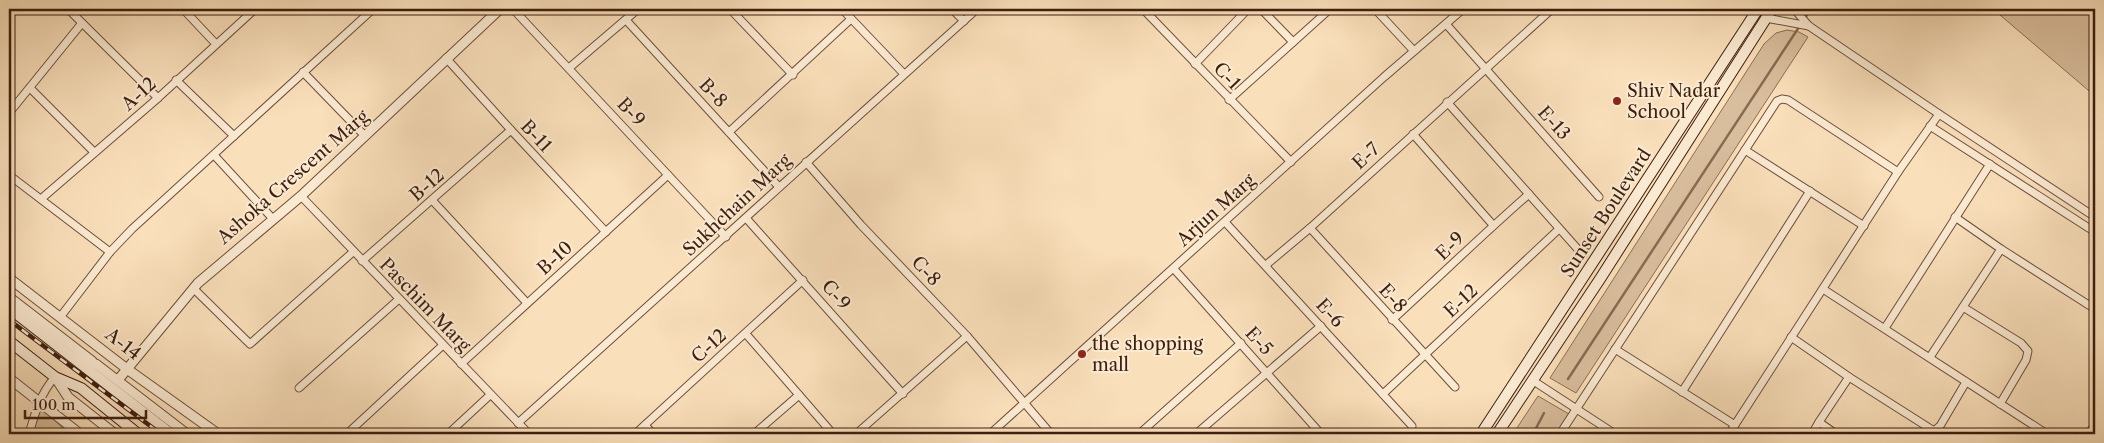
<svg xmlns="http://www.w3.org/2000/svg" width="2104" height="443" viewBox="0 0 2104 443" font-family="'Libre Caslon Text',serif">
	<rect width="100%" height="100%" fill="#f9dfba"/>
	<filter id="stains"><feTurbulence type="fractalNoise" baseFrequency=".004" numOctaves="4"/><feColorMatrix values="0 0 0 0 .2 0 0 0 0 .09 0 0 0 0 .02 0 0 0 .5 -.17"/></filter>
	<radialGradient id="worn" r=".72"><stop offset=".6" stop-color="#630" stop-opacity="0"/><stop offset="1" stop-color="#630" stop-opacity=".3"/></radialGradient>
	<g fill="#d9be9d" stroke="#8b6e56">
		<polygon points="1993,9 2095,9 2095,96"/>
		<polygon points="1787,30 1799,32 1808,37 1576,393 1550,378 1764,44 1776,33"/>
		<polygon points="1538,396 1569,414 1556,434 1513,434"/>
		<polygon points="40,406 67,432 65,434 31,434"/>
	</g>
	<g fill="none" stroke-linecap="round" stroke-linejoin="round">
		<g stroke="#876b53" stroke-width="2.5">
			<polyline points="1805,18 1811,9"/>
			<polyline points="1568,379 1799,27"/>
			<polyline points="1533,434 1544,413"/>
		</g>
		<defs>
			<g id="minor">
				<polyline points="68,9 158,98"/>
				<polyline points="183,9 216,44"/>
				<polyline points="513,9 726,237"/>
				<polyline points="730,9 793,75"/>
				<polyline points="842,9 904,74"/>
				<polyline points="952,9 964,21"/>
				<polyline points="1143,9 1291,162"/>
				<polyline points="1261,9 1293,42"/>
				<polyline points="1375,9 1414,51"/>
				<polyline points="1794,9 1809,26 1939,114 2095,217"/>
				<polyline points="1766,18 1809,26"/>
				<polyline points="626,20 779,187"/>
				<polyline points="1446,24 1599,197"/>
				<polyline points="446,58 511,130 606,232"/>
				<polyline points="1195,64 1248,9"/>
				<polyline points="569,68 638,9"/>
				<polyline points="303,72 365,136"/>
				<polyline points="176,80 234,136"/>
				<polyline points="30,88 94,152"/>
				<polyline points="1229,100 1330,9"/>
				<polyline points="1447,102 1583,255"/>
				<polyline points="9,113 82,23"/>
				<polyline points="1930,126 2095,232"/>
				<polyline points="729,132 851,19"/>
				<polyline points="1413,134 1493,225"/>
				<polyline points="1745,150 1864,226"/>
				<polyline points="214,155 273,219"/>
				<polyline points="806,162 861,225 967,336 1051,434"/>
				<polyline points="9,175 110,252"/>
				<polyline points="301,196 529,434"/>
				<polyline points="41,199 158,98 255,9"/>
				<polyline points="432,200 527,303"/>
				<polyline points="746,218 903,394"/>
				<polyline points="1225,222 1412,426"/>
				<polyline points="1310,228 1455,387"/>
				<polyline points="2001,249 2095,309"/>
				<polyline points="362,261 511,130"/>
				<polyline points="1266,265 1310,228 1552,9"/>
				<polyline points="1174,269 1321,434"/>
				<polyline points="193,288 250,344 353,252"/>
				<polyline points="1823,289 2047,434"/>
				<polyline points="1963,307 2021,343 2028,351 2026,360 2000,404"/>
				<polyline points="61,316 110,252 132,229 373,9"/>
				<path d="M 1392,320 C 1438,278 1482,235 1529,194"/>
				<polyline points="1885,328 1990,164"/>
				<polyline points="746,334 833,434"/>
				<polyline points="1791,337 1849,377"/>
				<polyline points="1615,349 1735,425"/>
				<polyline points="1930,357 2001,249 1955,217"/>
				<polyline points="461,364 668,175"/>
				<polyline points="1532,380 1615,434"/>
				<polyline points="299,388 399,299"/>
				<polyline points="1682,392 1810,191"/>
				<polyline points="1383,394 1559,229"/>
				<polyline points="518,423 977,9"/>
				<polyline points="645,425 653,434"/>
				<polyline points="350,431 443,345"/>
				<path d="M 29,434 C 35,413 40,394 55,377"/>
				<polyline points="448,434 490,395"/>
				<polyline points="635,434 803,280"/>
				<polyline points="754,434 799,395"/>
				<polyline points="856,434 967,336"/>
				<polyline points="990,434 1384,77 1463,9"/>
				<polyline points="1139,434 1241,343"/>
				<polyline points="1196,434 1321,326"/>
				<polyline points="1560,434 1777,101 1782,99 1788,100 1898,172"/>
				<polyline points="1729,434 1898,172 1939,114"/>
				<polyline points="1812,434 1819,422"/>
				<polyline points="1836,434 1819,422 1849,377 1934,431 1940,426 1966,382"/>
				<polyline points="2088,434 2095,425"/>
			</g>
			<g id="tertiary">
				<polyline points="9,278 127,369 218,434"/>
				<polyline points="9,297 92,361"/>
				<polyline points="74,358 96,364 187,434"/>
				<polyline points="55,377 68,397 115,434"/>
				<polyline points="9,378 80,434"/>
				<polyline points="118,380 198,283 301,196 500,9"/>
			</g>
			<g id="secondary">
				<polyline points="9,308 171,434"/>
				<polyline points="9,341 55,377 81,388 138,434"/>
				<polyline points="1481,434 1758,9"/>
				<polyline points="1497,434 1600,279 1772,9"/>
			</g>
		</defs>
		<use href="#minor" stroke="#6c4f3a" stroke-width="9"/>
		<use href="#tertiary" stroke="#6c4f3a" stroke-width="11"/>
		<use href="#secondary" stroke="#3d1f0f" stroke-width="12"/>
		<use href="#minor" stroke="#fbead2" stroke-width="7"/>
		<use href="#tertiary" stroke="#fbead2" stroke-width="9"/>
		<use href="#secondary" stroke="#fbead2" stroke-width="10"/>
		<defs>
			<polyline id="rail" points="9,320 161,434"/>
		</defs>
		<use href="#rail" stroke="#3d1f0f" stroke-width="4.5"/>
		<use href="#rail" stroke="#fbead2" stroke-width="2.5" stroke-dasharray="8" stroke-linecap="butt"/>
	</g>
	<g fill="#8f2418" stroke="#fbead2" stroke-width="2">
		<circle cx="1617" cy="101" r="5"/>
		<circle cx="1082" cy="354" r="5"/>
	</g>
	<g text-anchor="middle" stroke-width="4" stroke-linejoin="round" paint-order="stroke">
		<g font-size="18" fill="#3d1f0f" stroke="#fbead2">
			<text transform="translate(1227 76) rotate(47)" y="6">C-1</text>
			<text transform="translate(713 93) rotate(47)" y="6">B-8</text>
			<text transform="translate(139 94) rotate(-42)" y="6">A-12</text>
			<text transform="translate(631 112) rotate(47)" y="6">B-9</text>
			<text transform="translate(1554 123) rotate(48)" y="6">E-13</text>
			<text transform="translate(536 136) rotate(47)" y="6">B-11</text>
			<text transform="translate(1366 156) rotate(-43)" y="6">E-7</text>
			<text transform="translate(293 177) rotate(-41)" y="6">Ashoka Crescent Marg</text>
			<text transform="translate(427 185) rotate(-41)" y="6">B-12</text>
			<text transform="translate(737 205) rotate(-43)" y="6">Sukhchain Marg</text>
			<text transform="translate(1216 210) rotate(-42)" y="6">Arjun Marg</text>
			<text transform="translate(1606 213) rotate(-57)" y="6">Sunset Boulevard</text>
			<text transform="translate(1450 246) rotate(-44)" y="6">E-9</text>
			<text transform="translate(555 258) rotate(-42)" y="6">B-10</text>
			<text transform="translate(926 271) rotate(47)" y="6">C-8</text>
			<text transform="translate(836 295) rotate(49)" y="6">C-9</text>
			<text transform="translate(1393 298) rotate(48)" y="6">E-8</text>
			<text transform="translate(1461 301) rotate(-43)" y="6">E-12</text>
			<text transform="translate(425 305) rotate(46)" y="6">Paschim Marg</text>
			<text transform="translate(1330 313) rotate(48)" y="6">E-6</text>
			<text transform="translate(1259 341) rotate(48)" y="6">E-5</text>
			<text transform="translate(123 344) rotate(38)" y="6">A-14</text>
			<text transform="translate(709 346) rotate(-42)" y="6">C-12</text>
		</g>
		<g font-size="18" fill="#3d1f0f" stroke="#fbead2" text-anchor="start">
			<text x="1627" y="97">Shiv Nadar<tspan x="1627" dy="21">School</tspan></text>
			<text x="1092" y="350">the shopping<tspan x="1092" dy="21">mall</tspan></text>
		</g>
	</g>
	<rect width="2104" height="443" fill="none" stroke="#f9dfba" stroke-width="30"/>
	<rect x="10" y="10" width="2084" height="423" fill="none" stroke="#3d1f0f" stroke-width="2.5"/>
	<rect x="15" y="15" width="2074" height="413" fill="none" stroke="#3d1f0f"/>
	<path d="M25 410v8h121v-8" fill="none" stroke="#3d1f0f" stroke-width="2.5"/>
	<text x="32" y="410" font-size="15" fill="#3d1f0f" stroke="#fbead2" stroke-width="4" paint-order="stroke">100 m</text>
	<rect width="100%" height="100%" filter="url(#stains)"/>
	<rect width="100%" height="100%" fill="url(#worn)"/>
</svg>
